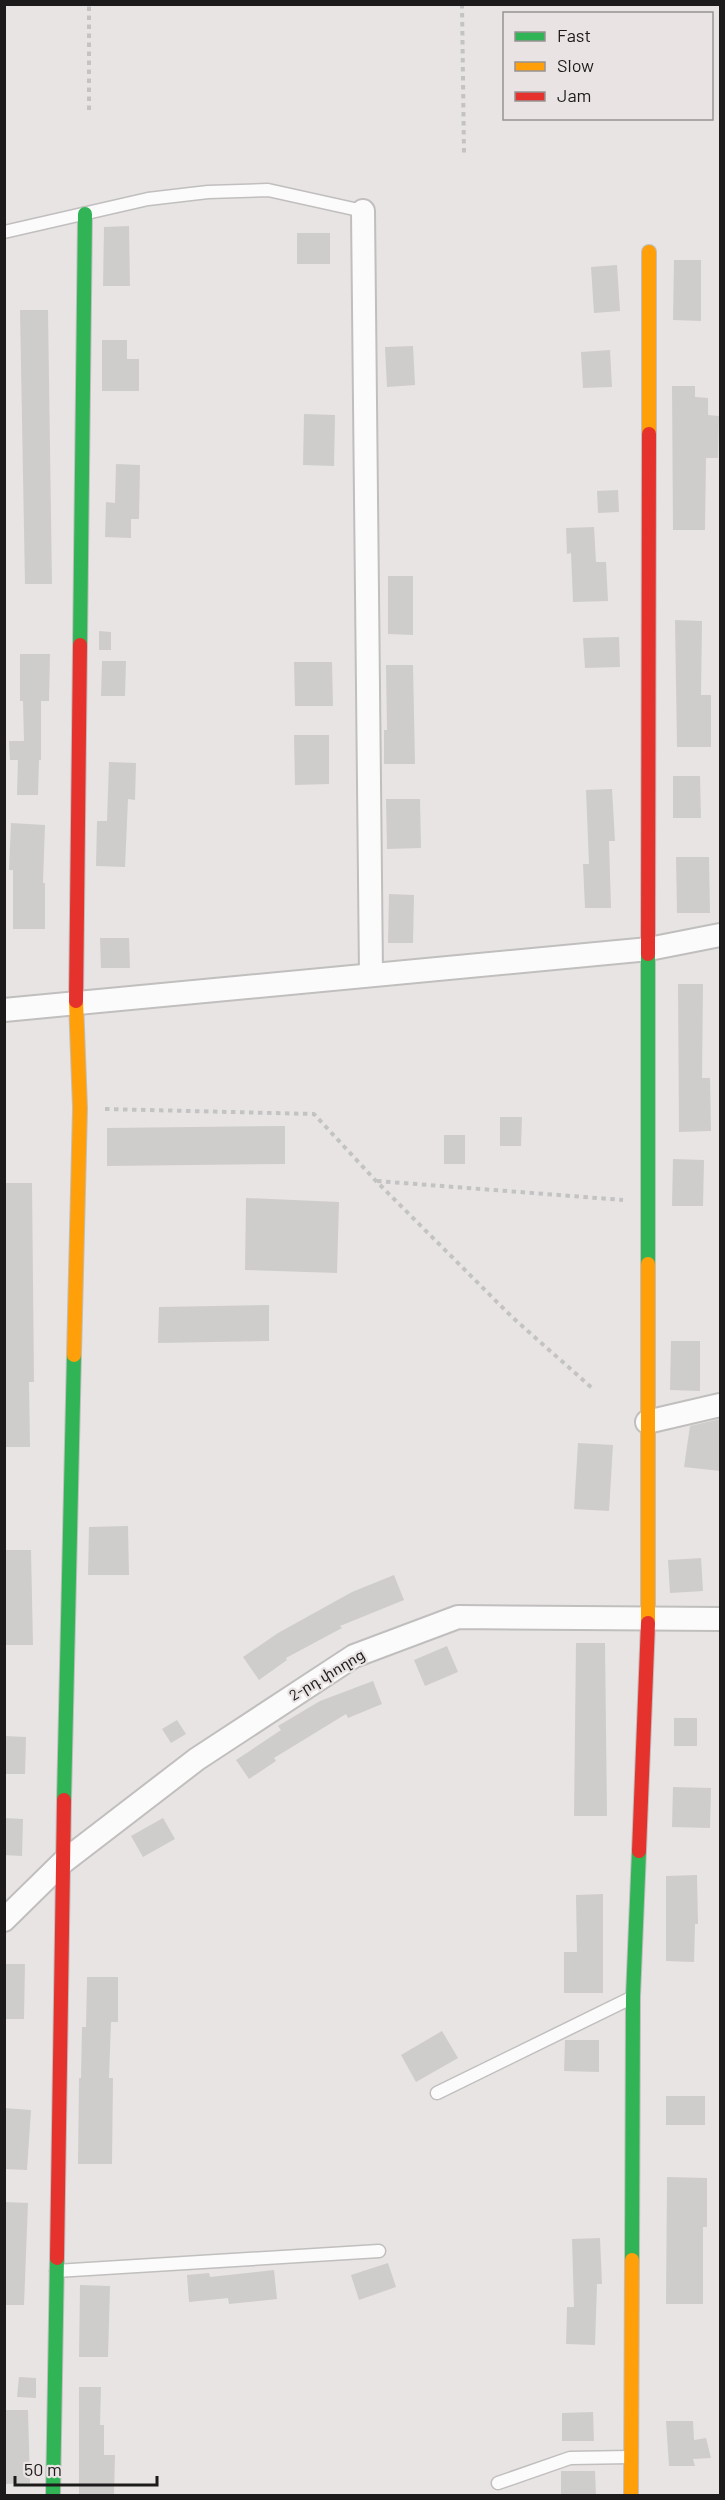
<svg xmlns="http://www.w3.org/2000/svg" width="725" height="2500" viewBox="0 0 725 2500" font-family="Barlow,'Noto Sans Armenian',sans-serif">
	<rect width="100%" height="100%" fill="#e8e4e4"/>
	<g fill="#cfcccc">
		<polygon points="129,226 130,286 103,286 104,227"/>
		<rect x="297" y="233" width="33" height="31"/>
		<polygon points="674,260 701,260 701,321 673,320"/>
		<polygon points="617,265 620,311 594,313 591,267"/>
		<polygon points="20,310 48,310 52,584 25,584"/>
		<polygon points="102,340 127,340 127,359 139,359 139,391 102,391"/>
		<polygon points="413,346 415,385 387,387 385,347"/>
		<polygon points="610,350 612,387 583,388 581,352"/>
		<polygon points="672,386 695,386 695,397 708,398 708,415 719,416 718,458 706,458 705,530 673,530"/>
		<polygon points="304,414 335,415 334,466 303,465"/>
		<polygon points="116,464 140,465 139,519 131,519 131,538 105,537 106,502 115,503"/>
		<polygon points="618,490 619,512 598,513 597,491"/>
		<polygon points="594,527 596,562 606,562 608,601 573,602 571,553 567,554 566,528"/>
		<polygon points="388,576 413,576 413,635 388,634"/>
		<polygon points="675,620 702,621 701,695 711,695 711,747 677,747"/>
		<polygon points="99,631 111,632 111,650 99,650"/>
		<polygon points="619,637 620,667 585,668 583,638"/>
		<polygon points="20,654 50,654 49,701 41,701 41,760 39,760 38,795 17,795 18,760 10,760 9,741 24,741 23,701 20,701"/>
		<polygon points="102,661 126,661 125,696 101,696"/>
		<polygon points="294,662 332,662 333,706 295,706"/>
		<polygon points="386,665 413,665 415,764 384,764 384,730 387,730"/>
		<polygon points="294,735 329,735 329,784 295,785"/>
		<polygon points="109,762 136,763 135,800 128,799 125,867 96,866 97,821 107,821"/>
		<polygon points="673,776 700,776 701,818 673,818"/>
		<polygon points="612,789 615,841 609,841 611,908 585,908 583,864 589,864 586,790"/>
		<polygon points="386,799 420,799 421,848 387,849"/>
		<polygon points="11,823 45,825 43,883 45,883 45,929 13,929 13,870 9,870"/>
		<polygon points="676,857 709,857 710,913 677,913"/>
		<polygon points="389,894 414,895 413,943 388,943"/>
		<polygon points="100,938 129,938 130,968 101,968"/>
		<polygon points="678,984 703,984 702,1078 710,1078 711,1131 679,1132"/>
		<polygon points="500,1117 522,1117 521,1146 500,1146"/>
		<polygon points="285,1126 285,1164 107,1166 107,1128"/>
		<rect x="444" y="1135" width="21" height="29"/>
		<polygon points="673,1159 704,1160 703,1206 672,1206"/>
		<polygon points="4,1183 32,1183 34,1382 29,1382 30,1447 4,1447"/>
		<polygon points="246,1198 339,1202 337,1273 245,1270"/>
		<polygon points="269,1305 269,1341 158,1343 159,1307"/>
		<polygon points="671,1341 700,1341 700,1391 670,1390"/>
		<polygon points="720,1419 720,1471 684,1467 690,1426"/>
		<polygon points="578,1443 613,1445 609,1511 574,1509"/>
		<polygon points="128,1526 129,1575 88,1575 89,1527"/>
		<polygon points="4,1550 31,1550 33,1645 4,1645"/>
		<polygon points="701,1558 703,1591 670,1593 668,1560"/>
		<polygon points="394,1575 404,1600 340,1626 342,1628 286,1658 287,1660 259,1680 243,1657 278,1633 352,1592"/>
		<polygon points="576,1643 605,1643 607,1816 574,1816"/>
		<polygon points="447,1646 458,1672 425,1686 414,1660"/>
		<polygon points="373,1681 382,1704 348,1718 346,1714 274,1758 276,1761 249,1779 236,1760 281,1730 278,1726 320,1701"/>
		<rect x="674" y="1718" width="23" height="28"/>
		<polygon points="177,1720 186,1734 171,1743 162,1729"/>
		<polygon points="4,1736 26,1737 25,1774 4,1774"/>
		<polygon points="673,1787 711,1788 710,1828 672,1827"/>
		<polygon points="4,1818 23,1819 22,1856 4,1855"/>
		<polygon points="163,1818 175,1839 143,1857 131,1836"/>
		<polygon points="697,1875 698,1924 695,1924 694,1962 666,1961 666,1876"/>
		<polygon points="603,1894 603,1993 564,1993 564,1952 577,1952 576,1895"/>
		<polygon points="4,1964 25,1964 24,2019 4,2019"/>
		<polygon points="87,1977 118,1977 118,2022 111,2022 109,2078 113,2078 112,2164 78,2164 79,2078 81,2078 82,2027 86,2027"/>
		<polygon points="442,2031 458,2058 416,2082 401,2055"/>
		<polygon points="565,2040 599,2040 599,2072 564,2071"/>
		<rect x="666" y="2096" width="39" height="29"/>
		<polygon points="4,2108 31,2110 27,2170 4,2169"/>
		<polygon points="667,2177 707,2178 707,2227 703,2227 703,2304 666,2304"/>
		<polygon points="4,2202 28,2203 24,2305 4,2305"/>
		<polygon points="600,2238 602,2284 597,2284 595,2345 566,2344 567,2307 574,2307 572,2239"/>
		<polygon points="388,2263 396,2287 359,2300 351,2275"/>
		<polygon points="274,2270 277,2299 229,2304 228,2298 189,2302 187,2275 209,2273 210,2277"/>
		<polygon points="80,2285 110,2286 108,2357 79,2357"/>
		<polygon points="19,2377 36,2378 36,2398 17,2397"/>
		<polygon points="79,2387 101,2387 100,2425 104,2425 104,2455 115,2455 114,2496 79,2496"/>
		<polygon points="4,2410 28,2410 30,2483 4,2484"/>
		<polygon points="593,2412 594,2441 562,2441 562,2413"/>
		<polygon points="666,2421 693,2421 694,2440 706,2438 711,2458 693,2459 695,2466 669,2466"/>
		<polygon points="561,2471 595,2471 596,2496 561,2496"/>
	</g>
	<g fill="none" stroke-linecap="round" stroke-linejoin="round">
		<defs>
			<g id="lane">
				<polyline points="4,232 148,199 208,192 268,190 363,211"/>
				<polyline points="437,2093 629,1999"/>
				<polyline points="56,2271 379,2251"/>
				<polyline points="498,2483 570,2458 630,2457"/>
			</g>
			<g id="street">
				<polyline points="363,211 371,974"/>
				<polyline points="4,1010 649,949 720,935"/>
				<polyline points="647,1422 720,1405"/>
				<polyline points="4,1920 63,1862 197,1759 354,1656 458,1617 720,1619"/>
			</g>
			<g id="fast">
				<polyline points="80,645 85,214"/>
				<polyline points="648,1264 648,954"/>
				<polyline points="64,1800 74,1355"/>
				<polyline points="632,2260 633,1997 639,1851"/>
				<polyline points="53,2496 57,2258"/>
			</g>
			<g id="slow">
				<polyline points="649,434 649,252"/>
				<polyline points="74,1355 80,1108 76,1001"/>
				<polyline points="648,1623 648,1264"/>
				<polyline points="631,2496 632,2260"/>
			</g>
			<g id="jam">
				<polyline points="648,954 649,434"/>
				<polyline points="76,1001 80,645"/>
				<polyline points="639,1851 648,1623"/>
				<polyline points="57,2258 64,1800"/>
			</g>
		</defs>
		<use href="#lane" stroke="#c1bebe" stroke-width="15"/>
		<use href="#street" stroke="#c1bebe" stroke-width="26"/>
		<use href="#fast" stroke="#c1bebe" stroke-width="16"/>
		<use href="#slow" stroke="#c1bebe" stroke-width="16"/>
		<use href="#jam" stroke="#c1bebe" stroke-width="16"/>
		<g stroke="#c4c3c3" stroke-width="4" stroke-dasharray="4.5 4.5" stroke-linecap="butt">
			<polyline points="462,4 464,153"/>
			<polyline points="89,110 89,4"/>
			<polyline points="105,1109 314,1114 376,1181 512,1317 592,1388"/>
			<polyline points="377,1181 623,1200"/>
		</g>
		<use href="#lane" stroke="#fcfbfb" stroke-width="12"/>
		<use href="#street" stroke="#fcfbfb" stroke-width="22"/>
		<use href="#fast" stroke="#30b455" stroke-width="14"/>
		<use href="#slow" stroke="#ff9f0a" stroke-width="14"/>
		<use href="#jam" stroke="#e5322d" stroke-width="14"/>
	</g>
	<g text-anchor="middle" stroke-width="4.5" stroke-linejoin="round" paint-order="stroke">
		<g font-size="15" fill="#1c1a1a" stroke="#e9e3e3">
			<text transform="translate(327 1675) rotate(-31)" y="5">2-րդ փողոց</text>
		</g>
	</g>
	<rect width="725" height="2500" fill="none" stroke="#1c1a1a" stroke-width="12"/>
	<rect x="503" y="12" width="210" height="108" fill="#e9e3e3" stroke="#979393" stroke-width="1.5"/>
	<rect x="515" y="32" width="30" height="9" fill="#30b455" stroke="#979393" stroke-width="1.5"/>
	<text x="557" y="42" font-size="18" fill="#1c1a1a">Fast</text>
	<rect x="515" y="62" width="30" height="9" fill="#ff9f0a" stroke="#979393" stroke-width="1.5"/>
	<text x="557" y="72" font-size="18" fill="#1c1a1a">Slow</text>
	<rect x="515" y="92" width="30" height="9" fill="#e5322d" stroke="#979393" stroke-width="1.5"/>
	<text x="557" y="102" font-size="18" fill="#1c1a1a">Jam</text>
	<path d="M15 2476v9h142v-9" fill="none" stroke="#1c1a1a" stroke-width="3"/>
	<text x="24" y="2476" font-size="18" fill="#1c1a1a" stroke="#e9e3e3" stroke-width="4.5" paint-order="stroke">50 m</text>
</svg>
